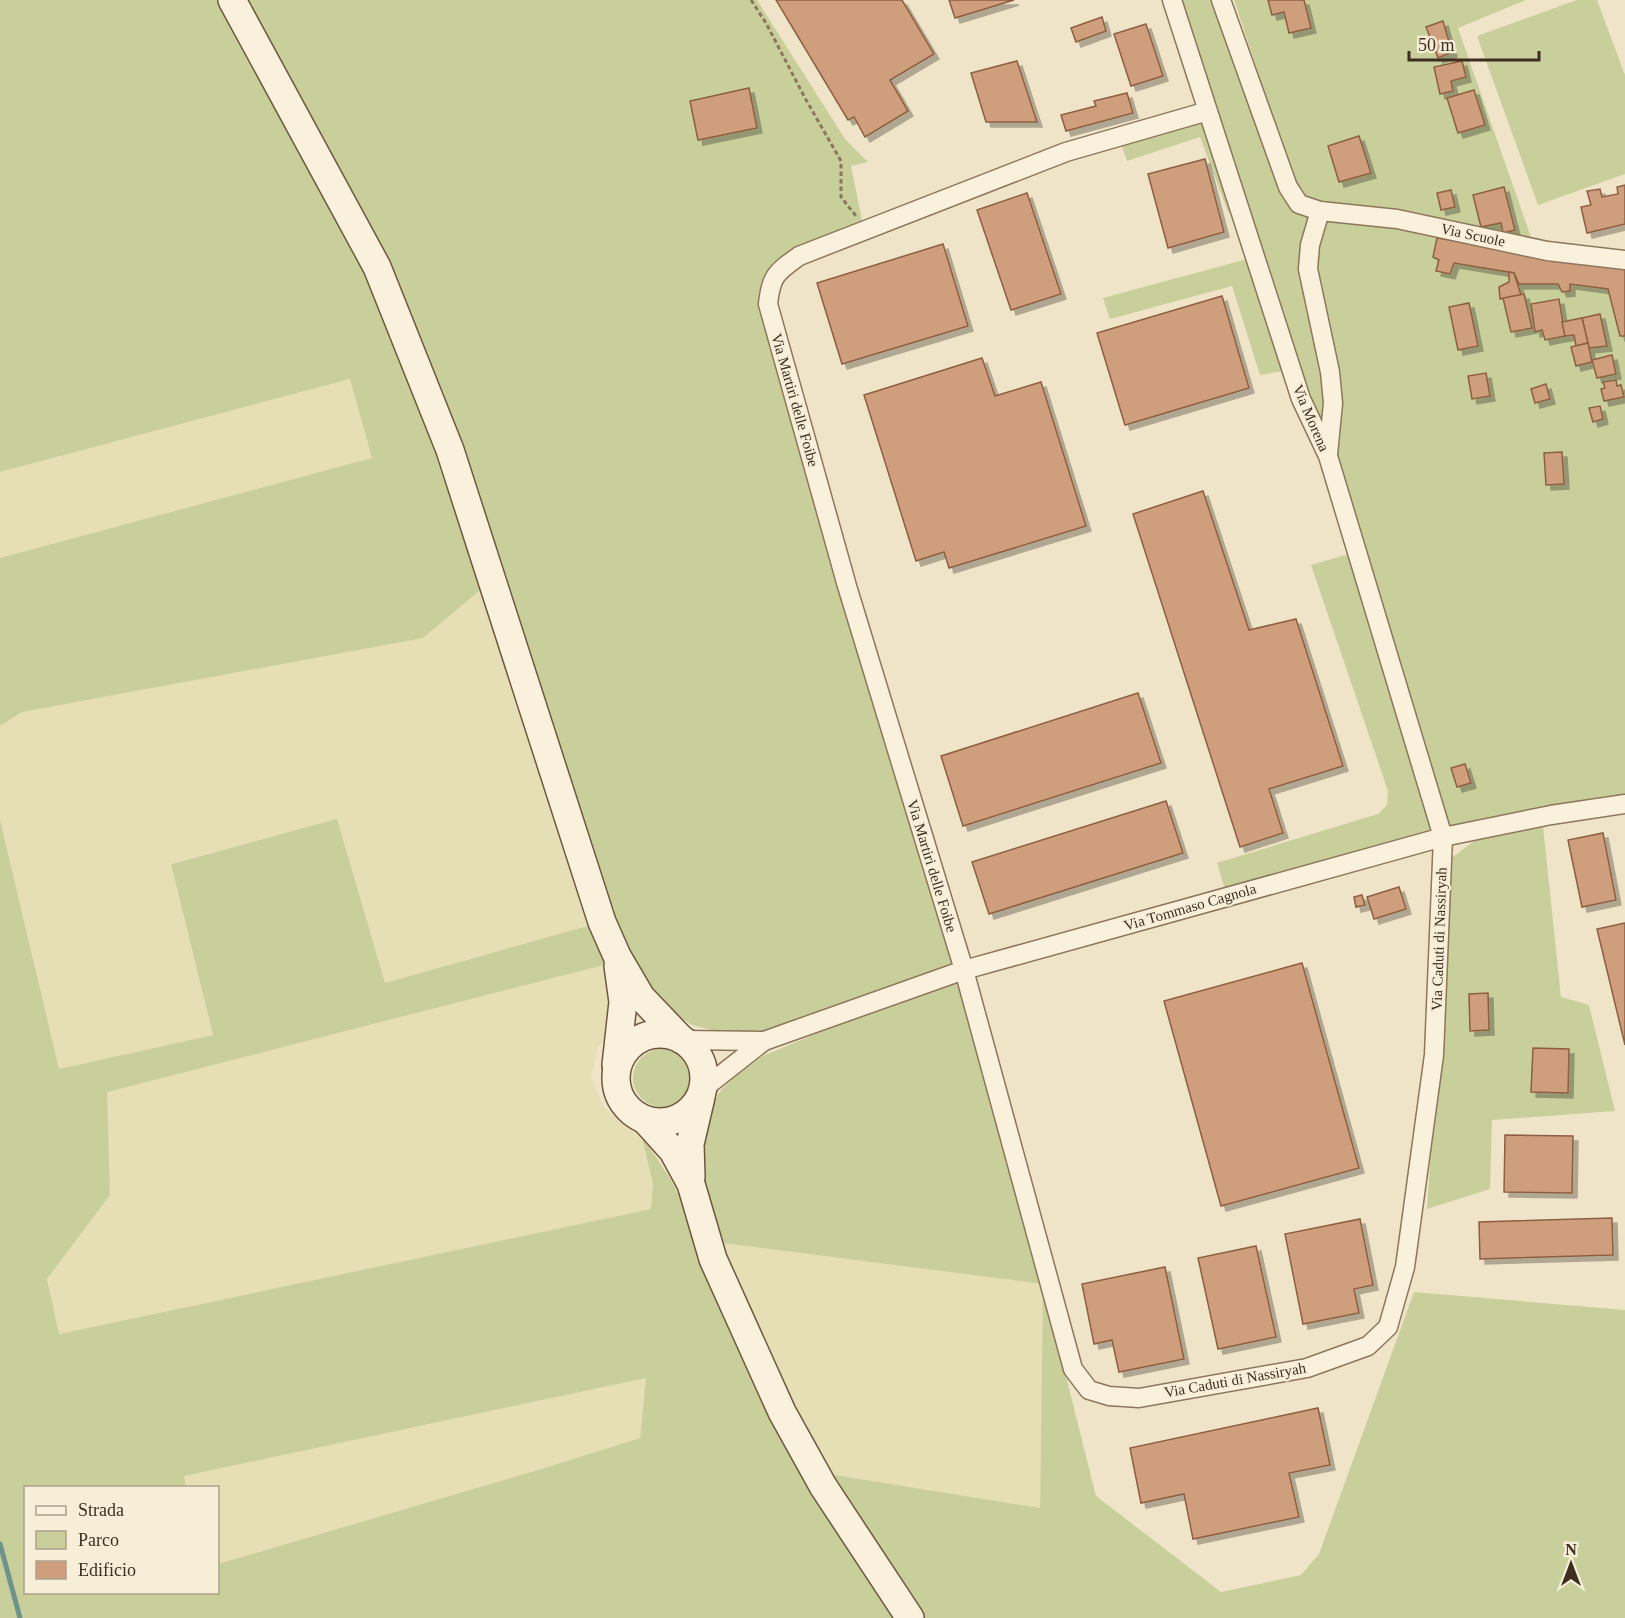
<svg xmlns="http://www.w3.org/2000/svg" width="1625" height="1618" viewBox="0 0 1625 1618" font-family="Georgia,serif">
	<defs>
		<filter id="shadow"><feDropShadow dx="5" dy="5" stdDeviation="0" flood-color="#0004"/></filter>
	</defs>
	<rect width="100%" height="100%" fill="#f0e4c8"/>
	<g fill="#e6deb5">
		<polygon points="351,379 372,459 0,558 0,472"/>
		<polygon points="492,580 602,922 385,983 336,820 171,863 213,1035 59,1069 0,820 0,726 22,712"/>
		<polygon points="604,965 611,1000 612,1030 598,1047 591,1078 604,1107 627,1129 641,1134 653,1184 652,1209 59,1334 47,1279 110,1195 106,1092"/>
		<polygon points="722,1243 1043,1284 1040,1508 822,1473"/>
		<polygon points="646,1378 640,1438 538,1470 218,1564 218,1488 186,1487 184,1476"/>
	</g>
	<g fill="#c9cf9b" fill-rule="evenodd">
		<polygon points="0,0 232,0 377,267 492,580 423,638 22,712 0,726 0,558 372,458 350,379 0,472"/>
		<polygon points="241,0 757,0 845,139 868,162 851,166 864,230 768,276 957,970 760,1031 719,1032 692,1025 664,1007 627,955 475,508"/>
		<polygon points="1182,0 1218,0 1287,204 1296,211 1313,218 1304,260 1327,377 1327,438 1267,279"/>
		<polygon points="1234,0 1526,0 1458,28 1533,243 1326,209 1298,193"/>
		<polygon points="1577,0 1597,0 1625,75 1625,174 1538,205 1477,36"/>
		<polygon points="1205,116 1236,210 1228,212 1200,137 1127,161 1120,141"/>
		<polygon points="1326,219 1406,227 1423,235 1437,238 1625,268 1625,796 1518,812 1447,829 1333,452 1339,423 1342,396 1339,374 1317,271 1316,245"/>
		<polygon points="1251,258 1290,370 1260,375 1232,286 1110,319 1103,298"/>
		<polygon points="1349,554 1433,833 1410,837 1226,893 1217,863 1378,814 1387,805 1388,791 1311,565"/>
		<path d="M 337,819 L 385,983 L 591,925 L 604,965 L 107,1092 L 110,1195 L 47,1279 L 59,1334 L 651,1209 L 653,1184 L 641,1134 L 671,1180 L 908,1618 L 0,1618 L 0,820 L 59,1069 L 213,1035 L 171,864 ZM 646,1378 L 640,1438 L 538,1470 L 218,1564 L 218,1592 L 26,1592 L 26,1488 L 186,1487 L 184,1476 Z"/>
		<polygon points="1543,826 1561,997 1589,1005 1615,1111 1492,1120 1490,1189 1427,1209 1450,859 1474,841"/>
		<path d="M 958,974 L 1043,1284 L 1096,1496 L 1221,1592 L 1301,1575 L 1319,1554 L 1414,1292 L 1625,1310 L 1625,1618 L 923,1618 L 822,1473 L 1040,1508 L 1043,1284 L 722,1243 C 708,1196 684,1131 723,1088 C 735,1076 749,1066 763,1056 Z"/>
		<circle cx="662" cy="1078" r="29"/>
	</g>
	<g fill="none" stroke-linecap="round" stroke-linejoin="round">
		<polyline stroke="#6f938a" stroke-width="5" points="0,1544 20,1618"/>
	</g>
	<g fill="#cf9f7d" stroke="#8d5f41" stroke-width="1.5" filter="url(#shadow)">
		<polygon points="776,0 902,0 934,54 890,80 908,111 865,137 854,117 848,120"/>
		<polygon points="949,0 1014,0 955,18"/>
		<polygon points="1268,0 1304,0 1311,28 1289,33 1284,12 1272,15"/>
		<polygon points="1102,17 1106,31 1076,42 1071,28"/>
		<polygon points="1443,21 1452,52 1438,58 1426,27"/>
		<polygon points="1146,24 1163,76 1131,86 1114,34"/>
		<polygon points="1017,61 1037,122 986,122 971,73"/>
		<polygon points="1462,61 1466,77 1451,81 1453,91 1440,94 1434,67"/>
		<polygon points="749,88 757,128 698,140 690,101"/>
		<polygon points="1474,90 1485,125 1458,133 1447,98"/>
		<polygon points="1127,93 1133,113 1066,131 1061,115 1096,106 1094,101"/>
		<polygon points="1359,136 1371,173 1339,182 1328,146"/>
		<polygon points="1205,159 1224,232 1168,248 1148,174"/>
		<polygon points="1625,185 1625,224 1587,233 1581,207 1591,205 1587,191 1600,189 1602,197 1618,194 1617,187"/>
		<polygon points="1504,187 1515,230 1503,233 1501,223 1481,227 1473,195"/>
		<polygon points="1451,190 1455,207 1441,210 1437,193"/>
		<polygon points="1027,193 1061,294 1011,310 977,210"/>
		<polygon points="1437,238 1625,268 1625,336 1620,336 1608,289 1570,284 1570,291 1562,292 1558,284 1519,284 1514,273 1454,263 1450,274 1436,271 1439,260 1433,257"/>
		<polygon points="943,244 968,326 842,364 817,283"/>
		<polygon points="1509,272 1514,273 1521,295 1500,299 1499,287 1509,282"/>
		<polygon points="1524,294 1532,328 1511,332 1503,298"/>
		<polygon points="1222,296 1249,388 1125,425 1097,333"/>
		<polygon points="1559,299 1565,336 1545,340 1542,330 1535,332 1531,304"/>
		<polygon points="1469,303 1478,346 1458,350 1449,307"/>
		<polygon points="1600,314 1607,346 1589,348 1582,318"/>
		<polygon points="1582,318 1588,343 1576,346 1574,335 1565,336 1562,322"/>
		<polygon points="1588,343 1592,362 1576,366 1571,347"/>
		<polygon points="1612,355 1616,374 1597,378 1592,360"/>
		<polygon points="982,358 995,396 1041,382 1086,526 949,568 944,552 916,561 864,395"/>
		<polygon points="1486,373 1490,396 1472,399 1468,376"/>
		<polygon points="1616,380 1617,386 1621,385 1624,397 1604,401 1601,389 1605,388 1603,382"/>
		<polygon points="1546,384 1550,399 1535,403 1531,389"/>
		<polygon points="1600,406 1603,419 1593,422 1589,408"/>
		<polygon points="1562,452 1564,484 1546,485 1544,453"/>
		<polygon points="1203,491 1249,630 1296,619 1343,766 1269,789 1283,833 1240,847 1133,514"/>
		<polygon points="1138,693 1161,763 963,826 941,756"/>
		<polygon points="1465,764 1471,783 1457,787 1451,768"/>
		<polygon points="1166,801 1183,853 989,914 972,862"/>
		<polygon points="1603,833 1616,900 1582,907 1568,840"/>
		<polygon points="1399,887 1406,909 1374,919 1367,897"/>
		<polygon points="1362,895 1365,905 1356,907 1354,897"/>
		<polygon points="1625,923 1625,1045 1597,929"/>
		<polygon points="1302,963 1359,1168 1221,1206 1164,1001"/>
		<polygon points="1488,993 1489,1030 1470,1031 1469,994"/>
		<polygon points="1533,1048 1569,1049 1568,1093 1531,1092"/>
		<polygon points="1505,1135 1573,1136 1572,1193 1504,1192"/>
		<polygon points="1612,1218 1613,1255 1480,1259 1479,1222"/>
		<polygon points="1360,1219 1373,1285 1354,1289 1359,1313 1303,1324 1285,1234"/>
		<polygon points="1256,1246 1276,1337 1218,1349 1198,1258"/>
		<polygon points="1165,1267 1184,1359 1119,1372 1112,1340 1094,1344 1082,1284"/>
		<polygon points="1318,1408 1330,1465 1289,1473 1299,1517 1193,1539 1184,1494 1141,1503 1130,1448"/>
	</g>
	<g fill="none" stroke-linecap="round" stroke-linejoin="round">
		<defs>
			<g id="minor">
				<path d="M 1172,0 L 1301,399 L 1328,456 L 1443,837 L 1434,1055 L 1405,1267 L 1388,1327 L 1368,1346 L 1307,1368 L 1139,1398 L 1109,1396 L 1089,1390 L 1073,1369 L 964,970 L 847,586 L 768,304 C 771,275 777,272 799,256 L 1066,152 L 1208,111"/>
				<polyline points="1221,0 1288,187 1299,204 1320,211 1397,219 1547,251 1625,260"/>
				<polyline points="1320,211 1310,245 1308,269 1330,372 1333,403 1328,454"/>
				<polyline points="682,1040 764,1041"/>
				<polyline points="703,1089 764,1041 964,970 1443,837 1551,815 1625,804"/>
			</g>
			<g id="secondary">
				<polyline points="232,0 377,267 450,450 602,922 617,956 641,997 682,1040"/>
				<circle cx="660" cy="1078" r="44"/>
				<polyline points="616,1065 623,1002 618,966"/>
				<polyline points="646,1121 673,1151 691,1184 713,1259 782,1412 823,1486 910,1618"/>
				<polyline points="691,1177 690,1144 701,1097"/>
			</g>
		</defs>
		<use href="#minor" stroke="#8d765c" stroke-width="21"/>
		<use href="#secondary" stroke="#6f573f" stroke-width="30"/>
		<polyline stroke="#8d765c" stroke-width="3" stroke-dasharray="4.5 3" stroke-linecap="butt" points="751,0 766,23 805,98 841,161 841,197 856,216"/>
		<use href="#minor" stroke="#faf1dc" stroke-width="18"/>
		<use href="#secondary" stroke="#faf1dc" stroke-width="27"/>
	</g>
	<g text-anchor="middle" stroke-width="4.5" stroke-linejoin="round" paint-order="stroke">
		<g font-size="15" fill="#3d2e20" stroke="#f7eed8">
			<text transform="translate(1473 235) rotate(12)" y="5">Via Scuole</text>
			<text transform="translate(795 400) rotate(74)" y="5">Via Martiri delle Foibe</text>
			<text transform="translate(1311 418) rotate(67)" y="5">Via Morena</text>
			<text transform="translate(932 866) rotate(73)" y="5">Via Martiri delle Foibe</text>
			<text transform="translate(1190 907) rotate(-16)" y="5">Via Tommaso Cagnola</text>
			<text transform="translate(1439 939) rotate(-88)" y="5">Via Caduti di Nassiryah</text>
			<text transform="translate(1235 1380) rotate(-10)" y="5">Via Caduti di Nassiryah</text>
		</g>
	</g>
	<rect x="24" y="1486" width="195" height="108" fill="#f7eed8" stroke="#ada18e" stroke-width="1.5"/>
	<rect x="36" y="1506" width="30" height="9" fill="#faf1dc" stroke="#ada18e" stroke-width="1.5"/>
	<text x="78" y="1516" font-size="18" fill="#3d2e20">Strada</text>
	<rect x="36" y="1531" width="30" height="18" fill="#c9cf9b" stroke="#ada18e" stroke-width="1.5"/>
	<text x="78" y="1546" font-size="18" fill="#3d2e20">Parco</text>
	<rect x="36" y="1561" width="30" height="18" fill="#cf9f7d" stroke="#ada18e" stroke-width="1.5"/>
	<text x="78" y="1576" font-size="18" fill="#3d2e20">Edificio</text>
	<g transform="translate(1571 1564)" stroke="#f7eed8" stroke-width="4.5" paint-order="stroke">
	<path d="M0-4.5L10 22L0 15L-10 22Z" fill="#3d2e20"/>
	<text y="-9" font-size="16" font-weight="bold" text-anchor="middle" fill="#3d2e20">N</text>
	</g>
	<path d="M1409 51v9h130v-9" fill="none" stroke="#3d2e20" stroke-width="3"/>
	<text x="1418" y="51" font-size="18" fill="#3d2e20" stroke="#f7eed8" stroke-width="4.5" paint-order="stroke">50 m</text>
</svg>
